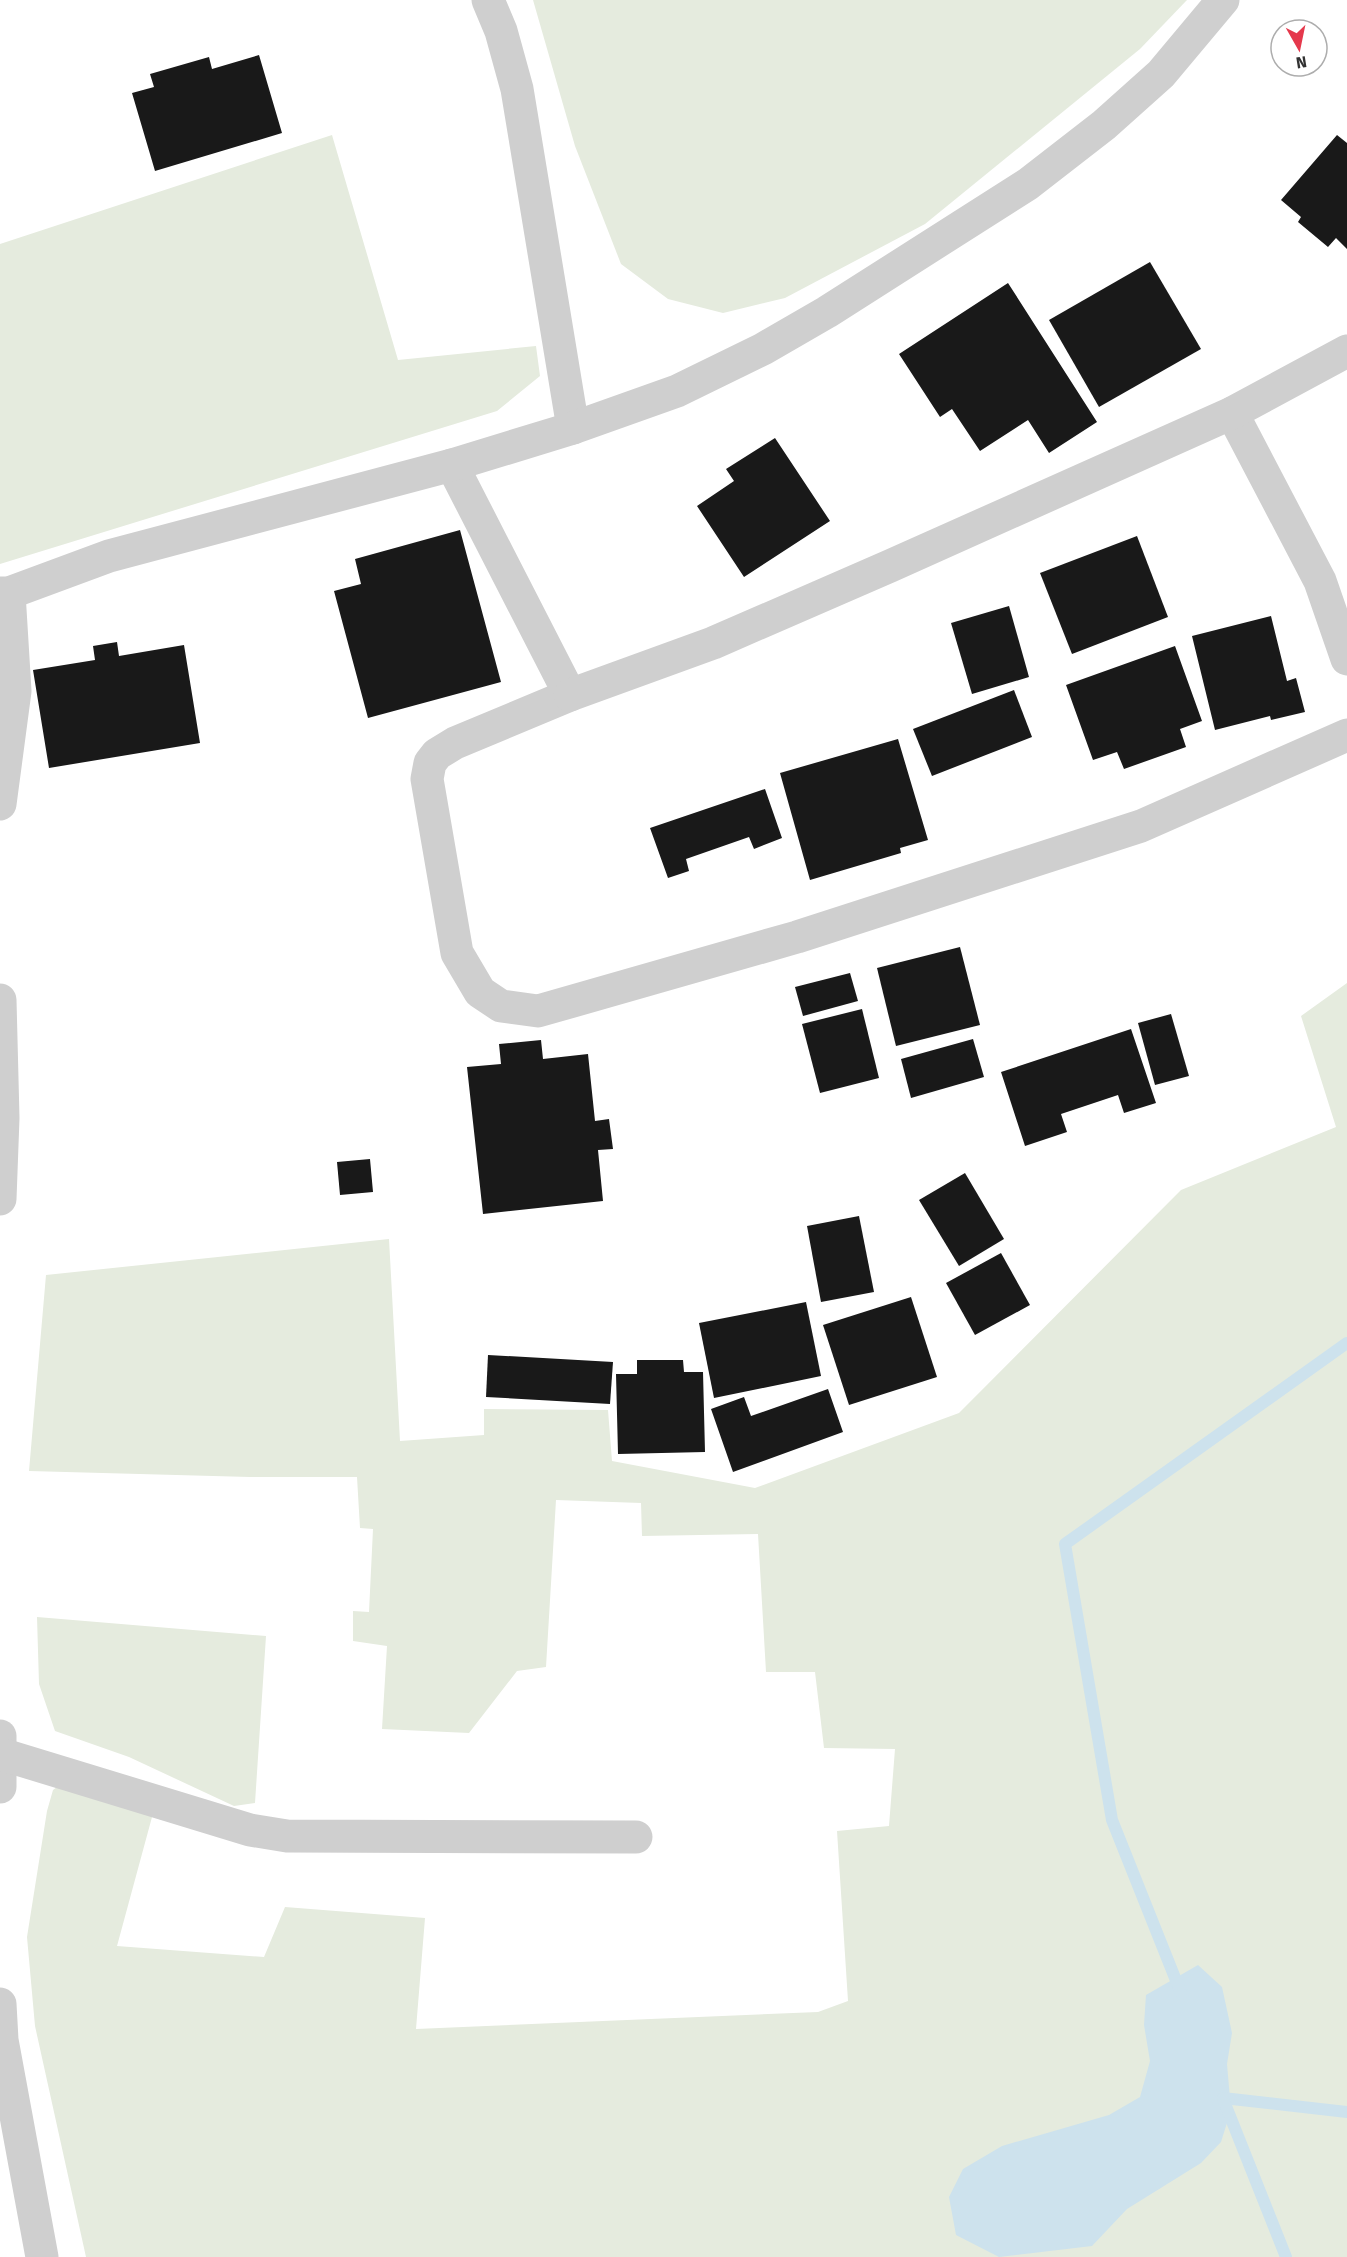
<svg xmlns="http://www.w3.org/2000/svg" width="1347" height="2257" viewBox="0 0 1347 2257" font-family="'Fira Sans',sans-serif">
	<rect width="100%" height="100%" fill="#fff"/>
	<g fill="#e5ebde">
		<polygon points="533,0 1187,0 1140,49 925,224 785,298 723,313 668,299 621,264 575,146"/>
		<polygon points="332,135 398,360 536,346 540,376 497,411 0,564 0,244"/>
		<polygon points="1347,983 1347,2257 86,2257 35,2026 27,1937 47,1811 53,1790 66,1780 155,1806 117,1946 264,1957 285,1907 425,1918 416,2029 818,2012 848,2001 837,1831 889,1826 895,1749 824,1748 815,1672 766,1672 758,1534 642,1536 641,1503 556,1500 546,1667 517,1671 469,1733 382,1729 387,1646 353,1641 353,1611 369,1612 373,1529 360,1528 357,1477 250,1477 29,1471 46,1275 389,1239 400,1441 484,1435 484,1409 608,1410 612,1461 755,1488 959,1413 1181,1190 1336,1127 1301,1016"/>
		<polygon points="37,1617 266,1636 255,1803 234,1806 129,1757 55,1731 39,1684"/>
	</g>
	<polygon fill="#cde2ed" points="1198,1965 1222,1987 1232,2033 1227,2064 1231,2110 1221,2142 1201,2163 1127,2209 1092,2246 999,2257 956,2235 949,2197 963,2169 1002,2146 1109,2115 1140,2097 1150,2061 1144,2025 1146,1995"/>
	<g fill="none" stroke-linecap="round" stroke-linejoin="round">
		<g stroke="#cde2ed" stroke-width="12">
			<polyline points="1181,1993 1112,1820 1065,1544 1347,1343"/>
			<polyline points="1223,2098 1347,2112"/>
			<polyline points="1224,2101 1286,2257"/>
		</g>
	</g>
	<g fill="#191919">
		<polygon points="259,55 282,133 155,171 132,93 154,87 150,74 209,57 212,69"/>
		<polygon points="1337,135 1347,143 1347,249 1336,238 1328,247 1298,222 1301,217 1281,200"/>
		<polygon points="1150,262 1201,349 1099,407 1049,320"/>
		<polygon points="1008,283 1097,422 1049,453 1028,420 980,451 952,409 940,417 899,354"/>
		<polygon points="775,438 830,521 744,577 697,506 734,481 726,469"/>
		<polygon points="460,530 501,682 368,718 334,591 361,584 355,559"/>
		<polygon points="1137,536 1168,617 1072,654 1040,573"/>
		<polygon points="1009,606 1029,677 972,694 951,623"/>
		<polygon points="1271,616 1287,681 1296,678 1305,712 1271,720 1270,716 1215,730 1192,636"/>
		<polygon points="117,642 119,656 184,645 200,743 49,768 33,670 95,660 93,646"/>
		<polygon points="1175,646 1202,721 1180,729 1186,747 1124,769 1117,752 1093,760 1066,685"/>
		<polygon points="1014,690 1032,737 932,776 913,729"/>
		<polygon points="898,739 928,840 900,848 901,853 810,880 780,773"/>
		<polygon points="765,789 782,838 754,849 749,837 686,859 689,871 668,878 650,828"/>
		<polygon points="960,947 980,1025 896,1046 877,968"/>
		<polygon points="850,973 858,1001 803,1016 795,987"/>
		<polygon points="862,1009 879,1078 820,1093 802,1024"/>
		<polygon points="1171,1014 1189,1076 1155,1085 1138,1023"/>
		<polygon points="1131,1029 1156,1103 1124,1113 1118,1095 1061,1114 1067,1132 1025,1146 1001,1072"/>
		<polygon points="973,1039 984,1077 911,1098 901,1059"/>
		<polygon points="541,1040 543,1059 588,1054 595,1121 609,1119 613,1149 598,1150 603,1201 483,1214 467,1067 501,1064 499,1044"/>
		<polygon points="370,1159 373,1192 340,1195 337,1162"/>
		<polygon points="965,1173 1004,1239 959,1266 919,1200"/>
		<polygon points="859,1216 874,1292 821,1302 807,1226"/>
		<polygon points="1001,1253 1030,1305 975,1335 946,1283"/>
		<polygon points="911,1297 937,1377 849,1405 823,1325"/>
		<polygon points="806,1302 821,1376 714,1398 699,1323"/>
		<polygon points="488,1355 613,1362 610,1404 486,1397"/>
		<polygon points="637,1360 683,1360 684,1372 703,1372 705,1452 618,1454 616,1374 637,1374"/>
		<polygon points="828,1389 843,1432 733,1472 711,1409 744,1397 751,1416"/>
	</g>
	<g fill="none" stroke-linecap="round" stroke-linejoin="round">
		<g stroke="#cfcfcf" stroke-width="33">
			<polyline points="488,0 501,31 517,89 573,428"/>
			<polyline points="1232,413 1320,581 1347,659"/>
			<polyline points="452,465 570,695 455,743 437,754 430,763 427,779 457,953 480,992 501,1006 538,1011 797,937 1141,826 1347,735"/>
			<polyline points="0,593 9,593 109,556 452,465 573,428 677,391 763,349 827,312 1028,184 1104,125 1161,74 1223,0"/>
			<polyline points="570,695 713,643 890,566 1232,413 1347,351"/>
			<polyline points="0,804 15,691 9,593"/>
			<polyline points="0,1000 3,1118 0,1199"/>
			<polyline points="0,1736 0,1787"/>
			<polyline points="1,1754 250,1830 287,1836 636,1837"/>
			<polyline points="0,2004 2,2040 42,2257"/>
		</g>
	</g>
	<g transform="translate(1299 48) rotate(171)"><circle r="28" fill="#ffffff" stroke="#adadad" stroke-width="1.5"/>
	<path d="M0-4.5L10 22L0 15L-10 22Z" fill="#e5384c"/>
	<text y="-9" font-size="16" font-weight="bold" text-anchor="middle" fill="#323232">N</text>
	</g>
</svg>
